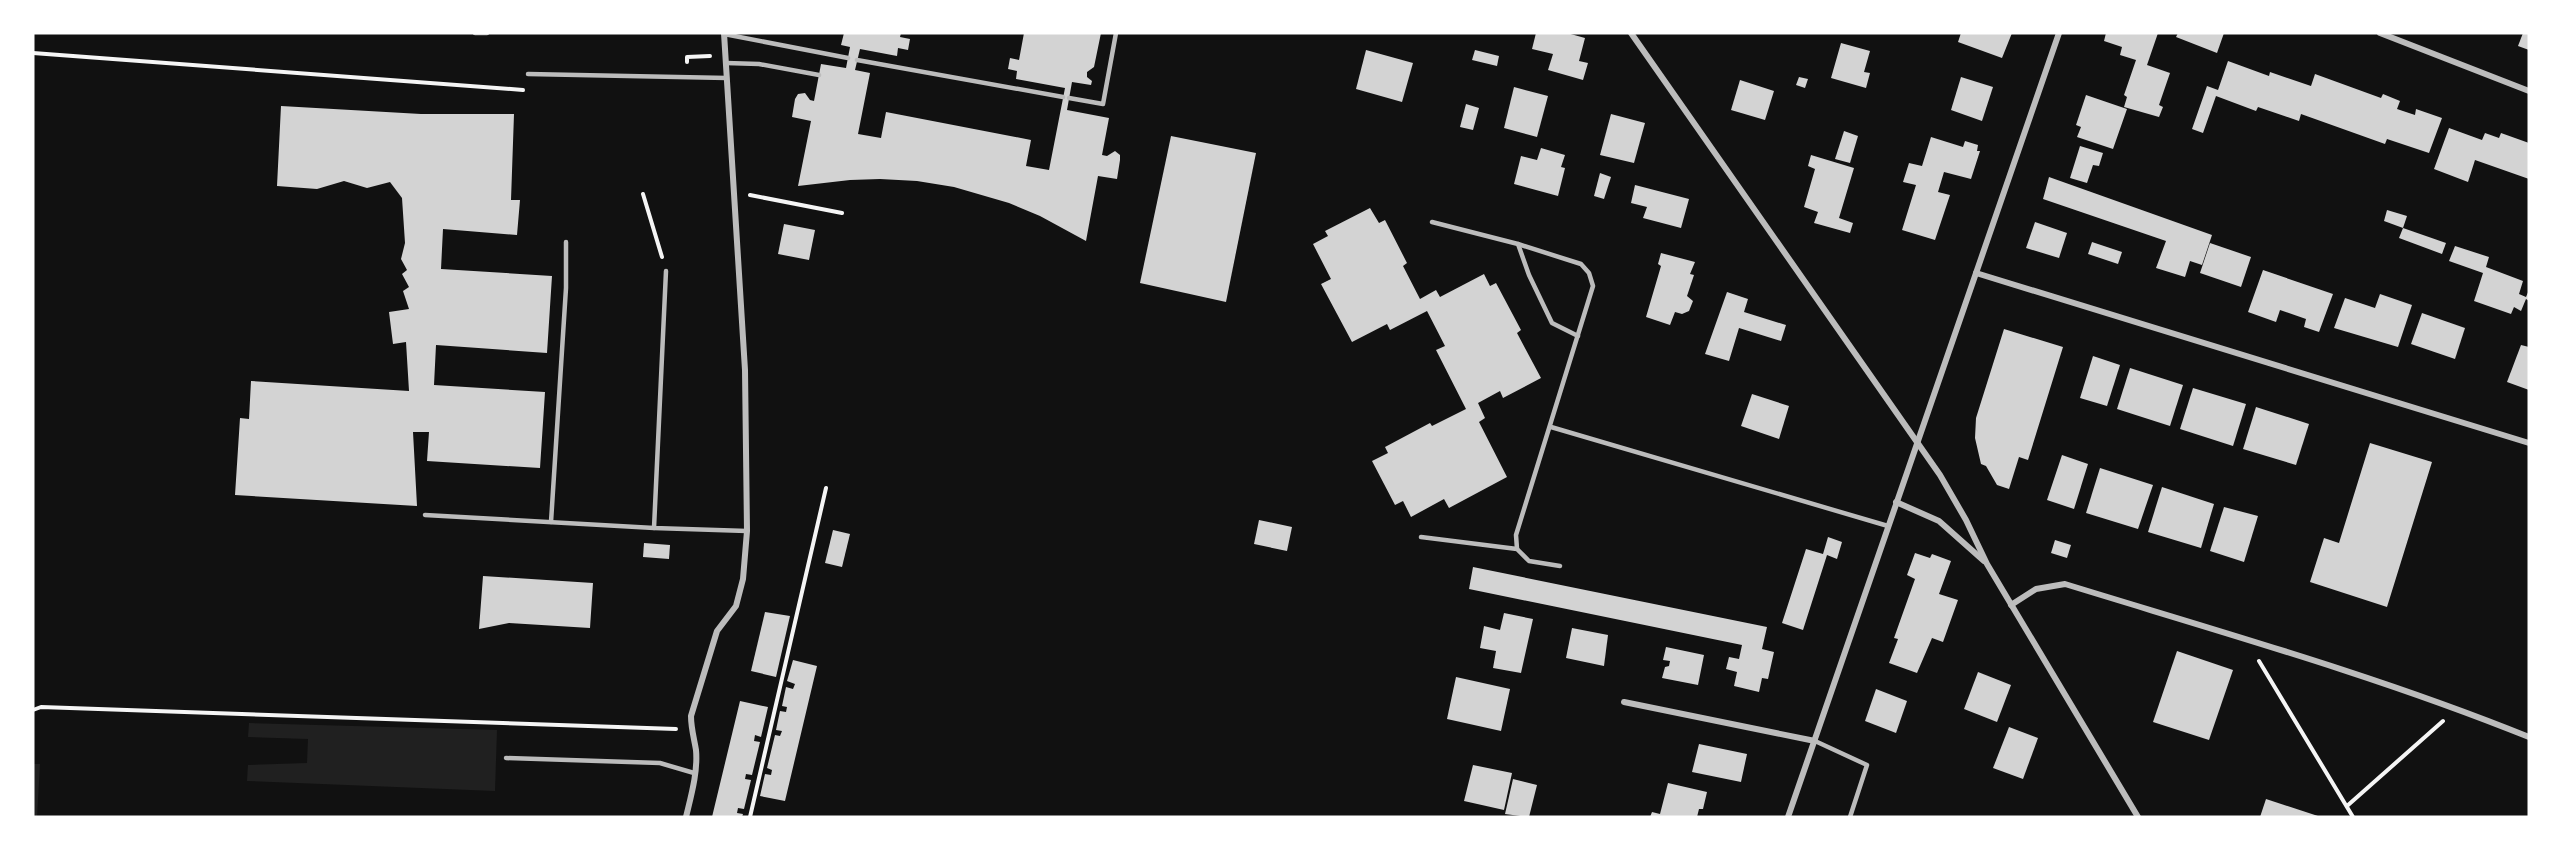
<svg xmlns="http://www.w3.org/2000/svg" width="2562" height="850" viewBox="0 0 2562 850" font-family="'IBM Plex Serif',serif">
	<rect width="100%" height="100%" fill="#111"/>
	<g fill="#202020">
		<polygon points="249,723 497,730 495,791 247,781 248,765 307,763 308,739 248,737"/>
		<polygon points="33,764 40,764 37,817 33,817"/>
	</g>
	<g fill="#d3d3d3">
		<polygon points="844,33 901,33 900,37 910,39 908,50 898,48 897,56 860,49 855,70 870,73 858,134 881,138 886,112 1031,140 1026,166 1049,170 1065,88 1016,79 1017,71 1008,69 1010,58 1019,60 1024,33 1101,33 1094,67 1087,72 1087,77 1092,81 1091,85 1072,82 1067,110 1109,118 1102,155 1107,156 1115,151 1120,155 1120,160 1117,179 1098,176 1086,241 1040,216 1009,203 954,187 917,181 880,179 850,180 798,186 811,121 792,117 795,99 798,94 805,93 810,100 814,101 821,64 846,68 850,47 841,45"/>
		<polygon points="1536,33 1567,33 1585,38 1579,61 1588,63 1583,80 1548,70 1553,54 1532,49"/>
		<polygon points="1961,33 2012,33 2002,58 1958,42"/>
		<polygon points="2106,33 2158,33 2147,65 2170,73 2159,105 2163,107 2159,117 2124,107 2127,97 2124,95 2136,60 2120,55 2122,47 2104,41"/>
		<polygon points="2178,33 2224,33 2217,53 2176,37"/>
		<polygon points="2523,33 2529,33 2529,50 2518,46"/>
		<polygon points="1841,43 1870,51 1864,72 1870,73 1866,88 1831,78"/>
		<polygon points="1366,50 1413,63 1402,102 1356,89"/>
		<polygon points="1475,50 1499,56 1497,66 1472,60"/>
		<polygon points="2228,61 2269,76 2270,72 2311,86 2315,74 2381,98 2383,94 2400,101 2397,109 2415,115 2416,109 2442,118 2429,153 2387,139 2385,144 2301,114 2299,121 2258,107 2256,111 2216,96 2203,133 2192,129 2207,86 2218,90"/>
		<polygon points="1799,77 1808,79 1805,88 1796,85"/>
		<polygon points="1961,77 1993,87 1982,121 1951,110"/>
		<polygon points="1740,80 1774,91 1765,120 1731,110"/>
		<polygon points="1514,87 1548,96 1537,137 1504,128"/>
		<polygon points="2086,95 2127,109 2113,149 2077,137 2081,127 2076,125"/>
		<polygon points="1466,104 1479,108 1473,130 1460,127"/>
		<polygon points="281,106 421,114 514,114 511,200 520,200 517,235 443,229 441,269 552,276 547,353 436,345 434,385 545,392 540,468 427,461 429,432 413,432 417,506 235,495 240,418 249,419 251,381 409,391 406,342 393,344 389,312 409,309 403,291 409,287 402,274 407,270 401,259 405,243 402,198 390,182 367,188 344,181 317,189 277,186"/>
		<polygon points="1611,114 1645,123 1634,163 1600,155"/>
		<polygon points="2449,128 2482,140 2485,133 2499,138 2501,133 2529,143 2529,179 2475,160 2468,182 2434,169"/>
		<polygon points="1844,131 1858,136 1850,163 1835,159"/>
		<polygon points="1171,136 1256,153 1226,302 1140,283"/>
		<polygon points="1931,137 1963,147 1965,141 1978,145 1977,151 1980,151 1971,179 1944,172 1938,192 1950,195 1935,240 1902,230 1916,185 1903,182 1909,163 1922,166"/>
		<polygon points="2080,146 2103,153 2099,166 2093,165 2087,183 2070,178"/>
		<polygon points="1541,148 1565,155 1561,167 1565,168 1558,196 1514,184 1521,156 1537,160"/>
		<polygon points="1811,155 1854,168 1839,218 1853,223 1850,233 1814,223 1818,212 1804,207 1815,169 1808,166"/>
		<polygon points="1600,173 1611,177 1604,199 1594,196"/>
		<polygon points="2049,177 2212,235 2202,265 2190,261 2185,277 2156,268 2166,241 2043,199"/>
		<polygon points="1635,185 1689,199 1681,228 1643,218 1647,207 1631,203"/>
		<polygon points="1370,208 1379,223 1385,220 1407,263 1403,266 1420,299 1436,290 1440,297 1484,274 1490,286 1496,283 1521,330 1517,333 1541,378 1503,398 1500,391 1478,403 1485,418 1479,422 1507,477 1449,508 1444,499 1411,517 1403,501 1395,505 1372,461 1388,453 1385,447 1430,423 1432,426 1466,409 1436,350 1445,346 1427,311 1390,330 1387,324 1352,342 1321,284 1331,279 1313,244 1328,236 1325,231"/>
		<polygon points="2387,210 2407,216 2403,228 2384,221"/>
		<polygon points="2035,222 2067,233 2059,258 2026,248"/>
		<polygon points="784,224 815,230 809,260 778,254"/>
		<polygon points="2403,228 2446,243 2442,254 2399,238"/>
		<polygon points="2092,242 2122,252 2118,264 2088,254"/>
		<polygon points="2210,243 2251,257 2241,287 2200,273"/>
		<polygon points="2455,246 2489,257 2486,267 2523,281 2519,294 2526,297 2529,290 2529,301 2526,299 2521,311 2514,307 2511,314 2474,301 2483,273 2449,261"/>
		<polygon points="1661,253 1695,262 1690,274 1694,275 1687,296 1693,301 1689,311 1682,314 1675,312 1670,325 1646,317 1661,266 1658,264"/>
		<polygon points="2263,270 2333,294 2319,332 2304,327 2306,319 2280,310 2276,322 2248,312"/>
		<polygon points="1727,292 1748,299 1744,312 1786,325 1781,341 1739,328 1729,361 1705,354"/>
		<polygon points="2380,294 2412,305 2398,347 2334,328 2345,298 2375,308"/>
		<polygon points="2422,313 2465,328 2455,359 2411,344"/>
		<polygon points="2004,329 2063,347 2028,460 2019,457 2009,489 1997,485 1986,466 1981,464 1975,438 1976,418"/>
		<polygon points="2521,345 2529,347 2529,390 2507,382"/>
		<polygon points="2093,356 2120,365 2107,406 2080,398"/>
		<polygon points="2130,368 2183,385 2170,426 2117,409"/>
		<polygon points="2193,388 2246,404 2233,446 2180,429"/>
		<polygon points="1752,394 1789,406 1779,439 1741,426"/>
		<polygon points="2256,407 2309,424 2296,465 2243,449"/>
		<polygon points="2370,443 2432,462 2387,607 2310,582 2324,538 2339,543"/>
		<polygon points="2062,455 2088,464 2074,509 2047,500"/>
		<polygon points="2100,468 2153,485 2138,529 2086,513"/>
		<polygon points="2162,487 2214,504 2201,548 2148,532"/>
		<polygon points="2224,507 2258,516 2244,562 2210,551"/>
		<polygon points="1259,520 1292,527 1287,551 1254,544"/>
		<polygon points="833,530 850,534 842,567 825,563"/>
		<polygon points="1828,537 1842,542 1837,559 1827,555 1803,630 1782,623 1806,549 1823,554"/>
		<polygon points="2055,540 2071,545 2067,558 2051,553"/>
		<polygon points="644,543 670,545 669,559 643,557"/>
		<polygon points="1915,553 1930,558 1932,554 1951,561 1939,594 1958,600 1943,642 1932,638 1917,673 1889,663 1898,639 1894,638 1915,579 1907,575"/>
		<polygon points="1473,567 1767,627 1762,649 1774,652 1768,679 1762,678 1759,692 1734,686 1737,672 1726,669 1729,657 1739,659 1742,645 1469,589"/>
		<polygon points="483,576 593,583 590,628 509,623 479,629"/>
		<polygon points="765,612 790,616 776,677 751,671"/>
		<polygon points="1504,613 1533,619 1521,673 1493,668 1496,651 1480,648 1484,626 1500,630"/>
		<polygon points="1572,628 1608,635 1604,666 1566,658"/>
		<polygon points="1666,647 1704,655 1698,685 1662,678 1665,667 1669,666 1670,661 1663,660"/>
		<polygon points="2177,651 2233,670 2209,740 2153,722"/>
		<polygon points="793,660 817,666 785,801 760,796 765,774 771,775 772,770 767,768 775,735 780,736 782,731 776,730 780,711 786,712 787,707 782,706 786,687 793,689 795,684 787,681"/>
		<polygon points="1978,672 2011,685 1997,722 1964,709"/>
		<polygon points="1456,677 1510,689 1501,731 1447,719"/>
		<polygon points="1876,689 1907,701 1896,733 1865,721"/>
		<polygon points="740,701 768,707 761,737 755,735 754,741 760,742 752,775 746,774 745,779 751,780 744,809 738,808 737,813 743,814 742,817 712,817"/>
		<polygon points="2009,727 2038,738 2023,779 1993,768"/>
		<polygon points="1699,744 1747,754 1741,782 1692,772"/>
		<polygon points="1473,765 1512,773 1504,810 1464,801"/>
		<polygon points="1513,779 1537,785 1529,817 1505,814"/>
		<polygon points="1668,783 1707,792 1703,809 1699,809 1697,817 1650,817 1652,812 1660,814"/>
		<polygon points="2266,799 2321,817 2260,817"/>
	</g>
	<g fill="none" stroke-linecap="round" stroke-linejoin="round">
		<g stroke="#f5f5f5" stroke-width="4">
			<polyline points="33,53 523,90"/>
			<polyline points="687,62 687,57 710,56"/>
			<polyline points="643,194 662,257"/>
			<polyline points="750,195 842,213"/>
			<polyline points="2259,661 2353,817"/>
			<polyline points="33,710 41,707 676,729"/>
			<polyline points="2347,806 2443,721"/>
			<polyline points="750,817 826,488"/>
		</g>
		<g stroke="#bcbcbc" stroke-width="4.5">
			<polyline points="475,33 487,33"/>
			<polyline points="724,34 848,58"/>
			<polyline points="857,60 1063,97"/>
			<polyline points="726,63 759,64 819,75"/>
			<polyline points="528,74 727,78"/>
			<polyline points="1069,98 1103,104 1116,33"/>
			<polyline points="1432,222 1518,244 1581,264 1589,273 1593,286 1516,535 1517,549"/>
			<polyline points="1518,244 1529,275 1552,323 1578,336"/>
			<polyline points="666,271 654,528 747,531"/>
			<polyline points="1551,427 1888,526"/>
			<polyline points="425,515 654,528"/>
			<polyline points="551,522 566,288 566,242"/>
			<polyline points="1421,537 1517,549 1529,561 1560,566"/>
			<polyline points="1815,741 1867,765 1850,817"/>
			<polyline points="506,758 660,763 694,773"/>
		</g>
		<g stroke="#bcbcbc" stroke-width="6">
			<polyline points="1631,33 1940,475 1966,520 1987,564 2138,817"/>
			<polyline points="2380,33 2529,91"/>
			<polyline points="1976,273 2529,443"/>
			<polyline points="1896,502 1939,521 1984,561"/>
			<path d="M 2011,605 L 2036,589 L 2065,584 C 2221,632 2378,676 2529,737"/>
			<polyline points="1624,702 1815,741"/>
			<path d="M 686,817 C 691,796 698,772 696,750 C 694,738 691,728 691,716 L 717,631 L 736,606 L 743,579 L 747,531 L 745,370 L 724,33"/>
			<polyline points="1788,817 2059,33"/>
		</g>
	</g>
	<rect width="2562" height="850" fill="none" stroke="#ffffff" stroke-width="69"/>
</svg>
